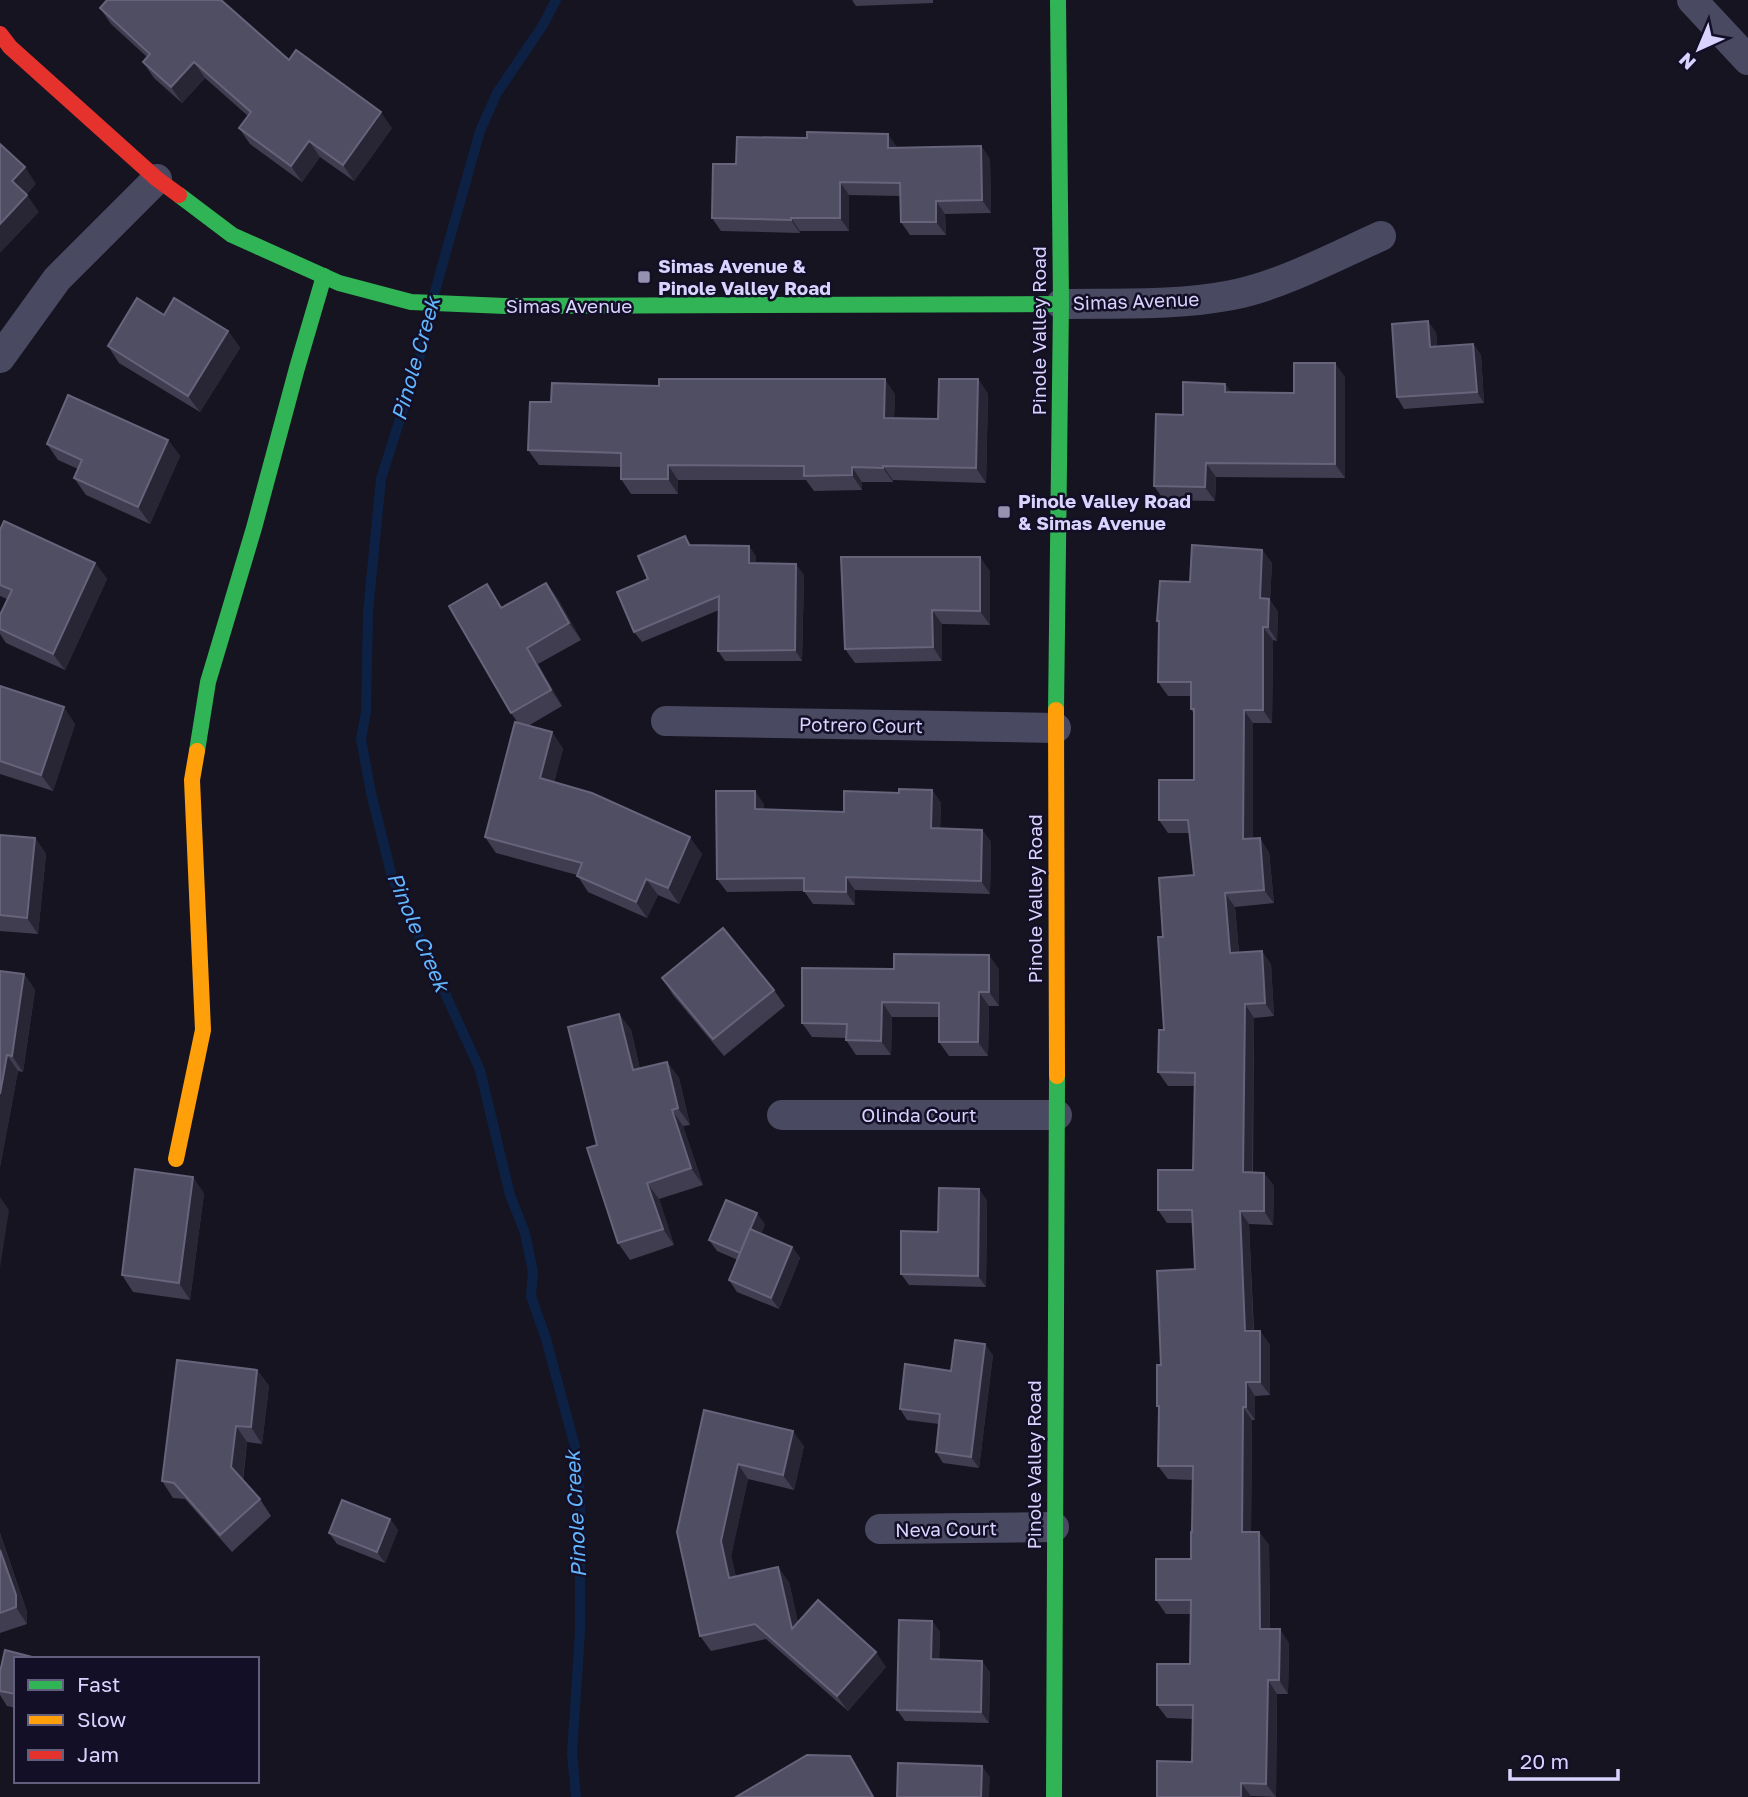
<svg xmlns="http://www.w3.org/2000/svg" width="1748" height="1797" viewBox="0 0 1748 1797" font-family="'Golos Text',sans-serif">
	<rect width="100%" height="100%" fill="#161421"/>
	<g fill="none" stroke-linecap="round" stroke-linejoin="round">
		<g stroke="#0d2144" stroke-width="10">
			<polyline points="434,295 480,131 497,93 543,25 556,0"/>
			<polyline points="431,311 419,359 381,479 368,612 366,712 361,739 371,793 392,877 480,1070 510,1195 525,1233 533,1272 531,1296 546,1339 578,1458 580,1504 580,1632 572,1753 576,1797"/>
		</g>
		<g stroke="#4a4962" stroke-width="30">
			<polyline points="1692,0 1748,60"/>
			<path d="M 1061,304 C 1118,303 1176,306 1232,295 C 1280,286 1336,256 1381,236"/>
			<polyline points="0,358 57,279 157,179"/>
			<polyline points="666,721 1056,728"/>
			<polyline points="782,1115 1057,1115"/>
			<polyline points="880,1529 1054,1527"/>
		</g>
		<g stroke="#30b455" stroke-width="16">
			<polyline points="179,195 232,235 339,283 411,302 505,306 1061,304"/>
			<polyline points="1056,710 1061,304 1058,0"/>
			<polyline points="197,751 208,682 254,528 297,368 324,276"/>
			<polyline points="1054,1797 1057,1076"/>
		</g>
		<g stroke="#ff9f0a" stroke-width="16">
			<polyline points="1056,710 1057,1076"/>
			<polyline points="176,1159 203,1030 192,780 197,751"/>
		</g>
		<polyline stroke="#e5322d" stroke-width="16" points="0,34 10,47 157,179 179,195"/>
	</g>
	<g fill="#403d50">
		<polygon points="852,0 933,0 933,3 856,6"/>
		<polygon points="100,8 289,60 392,128 354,181 320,157 302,182 250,144 239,128 248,116 205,78 182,103 154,78 143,62 147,57 111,24"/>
		<polygon points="981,146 990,159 991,213 945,214 946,235 910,235 901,222 900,196 849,195 849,231 800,231 800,233 721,231 712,218 736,164 897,147 897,148"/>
		<polygon points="164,315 228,331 240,348 200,412 119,363 108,346"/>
		<polygon points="1436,332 1437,346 1473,344 1481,355 1484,403 1404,409 1397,397"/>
		<polygon points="1345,377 1345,478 1216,477 1215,501 1164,500 1154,486 1183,415 1225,384 1231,392 1294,393"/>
		<polygon points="978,379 988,394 986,483 893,480 893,482 862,482 862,490 814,491 806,480 678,480 678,494 631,494 621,479 621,467 539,465 528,450 551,402 895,394 894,418 938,419"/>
		<polygon points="168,440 180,456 150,524 86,495 74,478 78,469 58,460 47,444"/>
		<polygon points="0,530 95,563 107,579 65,670 6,643 0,634 0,615 7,599 0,596"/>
		<polygon points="685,536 691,545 756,556 756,563 804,575 802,661 725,661 718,651 719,610 642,642 634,632 648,579"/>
		<polygon points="1262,550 1272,563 1270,600 1278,612 1277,641 1273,640 1272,723 1253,723 1253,839 1269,852 1274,903 1235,907 1239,952 1271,964 1274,1016 1254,1018 1253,1172 1264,1173 1274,1186 1273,1225 1249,1224 1254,1331 1260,1331 1270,1345 1270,1395 1255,1396 1255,1420 1252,1420 1251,1532 1259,1532 1269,1545 1270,1629 1289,1643 1288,1694 1277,1694 1276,1797 1251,1796 1192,1762 1193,1719 1167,1718 1157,1705 1190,1664 1191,1614 1166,1614 1156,1600 1191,1559 1193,1480 1168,1479 1158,1466 1159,1409 1157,1406 1161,1365 1195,1269 1192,1223 1167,1223 1158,1210 1193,1170 1195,1086 1168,1086 1158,1072 1164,1030 1163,937 1194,875 1190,833 1168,833 1159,820 1194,780 1194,714 1191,709 1191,696 1168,696 1158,682 1159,623 1157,621 1190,582"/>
		<polygon points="990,571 990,625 942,624 942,661 855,663 845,649"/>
		<polygon points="546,583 558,599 581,640 538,664 562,706 528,726 552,732 563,749 554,782 702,854 679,904 658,895 647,918 588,892 577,875 496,853 485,837 518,723 511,713 487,584 502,607"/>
		<polygon points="0,686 75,724 53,791 0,774"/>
		<polygon points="932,790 941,803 940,828 982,830 991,842 990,894 855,890 855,905 813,904 804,891 727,892 717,879 764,804 764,809 844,812 899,793"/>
		<polygon points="0,835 35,838 46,854 38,934 0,931"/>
		<polygon points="894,969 999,969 999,1006 989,1006 988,1056 949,1056 939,1042 939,1017 892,1017 891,1055 856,1055 846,1040 846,1038 812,1037 802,1023"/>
		<polygon points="0,971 24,974 35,990 23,1072 18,1071 0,1167"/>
		<polygon points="662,978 774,990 785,1006 724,1056 673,995"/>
		<polygon points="619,1014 631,1030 640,1069 667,1062 679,1078 690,1125 683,1126 703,1185 659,1199 674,1245 630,1260 618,1243 597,1145"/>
		<polygon points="204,1193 190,1300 133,1292 122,1275"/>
		<polygon points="987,1200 986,1287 909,1285 901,1274 938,1232"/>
		<polygon points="765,1224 761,1234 792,1247 800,1258 779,1309 737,1292 729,1280 738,1260 717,1251 709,1240"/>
		<polygon points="993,1355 979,1468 943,1463 936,1452 939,1424 907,1420 900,1409 951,1371"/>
		<polygon points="257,1370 269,1386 262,1444 247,1442 243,1481 260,1499 271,1516 232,1552 185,1499 173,1498 162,1481"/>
		<polygon points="704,1410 804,1446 794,1490 748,1479 731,1556 736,1577 789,1582 798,1623 886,1667 848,1711 766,1639 711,1651 700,1636"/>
		<polygon points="390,1519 398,1530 385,1563 337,1544 329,1533"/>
		<polygon points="0,1533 27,1612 27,1624 0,1633"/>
		<polygon points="932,1621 940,1632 939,1659 990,1672 989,1723 905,1721 897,1710"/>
		<polygon points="16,1659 16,1708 7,1706 0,1695 0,1672"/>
	</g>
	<g fill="#282635">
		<polygon points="194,62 205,78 182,103 171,87"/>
		<polygon points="381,112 392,128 354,181 343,165"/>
		<polygon points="888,134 897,147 897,161 888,148"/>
		<polygon points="309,141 320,157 302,182 291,166"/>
		<polygon points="981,146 990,159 991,213 982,200"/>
		<polygon points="25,167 36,184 24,198 12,181"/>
		<polygon points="840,182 849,195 849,231 840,218"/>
		<polygon points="27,195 39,212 0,253 0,224"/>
		<polygon points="936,201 945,214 946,235 936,222"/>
		<polygon points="791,218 800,231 800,233 791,220"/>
		<polygon points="1428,321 1436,332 1438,358 1430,347"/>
		<polygon points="228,331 240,348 200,412 188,396"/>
		<polygon points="1473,344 1481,355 1484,403 1477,392"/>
		<polygon points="1335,363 1345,377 1345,478 1335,464"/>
		<polygon points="885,379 895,394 894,432 884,418"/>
		<polygon points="978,379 988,394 986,483 976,468"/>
		<polygon points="1225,384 1235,398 1225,392"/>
		<polygon points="168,440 180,456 150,524 138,507"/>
		<polygon points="1206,463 1216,477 1215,501 1205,487"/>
		<polygon points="668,465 678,480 678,494 668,479"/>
		<polygon points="883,466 893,480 893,482 883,468"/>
		<polygon points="852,467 862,482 862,490 852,475"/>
		<polygon points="749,546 756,556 756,574 749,563"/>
		<polygon points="1262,550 1272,563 1270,600 1278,612 1277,641 1268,627 1260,598"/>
		<polygon points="980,557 990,571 990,625 980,611"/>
		<polygon points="95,563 107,579 65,670 53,654"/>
		<polygon points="796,564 804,575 802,661 795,650"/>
		<polygon points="546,583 558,599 581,640 569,623"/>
		<polygon points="932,610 942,624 942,661 933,647"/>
		<polygon points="1263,627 1273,640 1272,723 1263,710"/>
		<polygon points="527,648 538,664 562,706 551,690"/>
		<polygon points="64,707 75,724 53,791 41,775"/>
		<polygon points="1244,710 1253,723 1253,853 1243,839"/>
		<polygon points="552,732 563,749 551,795 540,778"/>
		<polygon points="932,790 941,803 940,841 931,828"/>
		<polygon points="755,791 764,804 764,822 755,809"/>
		<polygon points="982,830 991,842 990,894 981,881"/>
		<polygon points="690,837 702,854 679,904 668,888"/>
		<polygon points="35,838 46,854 38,934 27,918"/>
		<polygon points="1260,838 1269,852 1274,903 1264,890"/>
		<polygon points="846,877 855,890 855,905 846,892"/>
		<polygon points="646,879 658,895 647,918 636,902"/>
		<polygon points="1225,893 1235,907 1240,966 1230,953"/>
		<polygon points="1262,951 1271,964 1274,1016 1265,1003"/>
		<polygon points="989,955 999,969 999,1006 989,992"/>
		<polygon points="24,974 35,990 23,1072 12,1056"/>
		<polygon points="979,992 989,1006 988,1056 978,1042"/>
		<polygon points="882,1002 892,1017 891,1055 881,1041"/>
		<polygon points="1245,1004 1254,1018 1252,1186 1243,1172"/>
		<polygon points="619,1014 631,1030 644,1087 633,1070"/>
		<polygon points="7,1055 18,1071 0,1167 0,1094"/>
		<polygon points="667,1062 679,1078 690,1125 678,1108"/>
		<polygon points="672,1110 683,1126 703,1185 691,1168"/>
		<polygon points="1264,1173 1274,1186 1273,1225 1264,1211"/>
		<polygon points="193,1177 204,1193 190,1300 179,1283"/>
		<polygon points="647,1183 659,1199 674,1245 663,1229"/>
		<polygon points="979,1189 987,1200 986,1287 978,1276"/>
		<polygon points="0,1197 9,1210 0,1268"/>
		<polygon points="1240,1211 1249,1224 1254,1345 1245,1331"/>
		<polygon points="757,1213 765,1224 747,1264 740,1253"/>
		<polygon points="792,1247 800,1258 779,1309 771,1298"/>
		<polygon points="1260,1331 1270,1345 1270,1395 1260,1382"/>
		<polygon points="985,1344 993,1355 979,1468 971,1457"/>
		<polygon points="257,1370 269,1386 262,1444 251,1427"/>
		<polygon points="1246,1382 1255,1396 1255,1420 1246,1407"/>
		<polygon points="1243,1407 1252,1420 1251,1545 1242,1532"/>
		<polygon points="236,1426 247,1442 242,1484 231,1467"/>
		<polygon points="793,1431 804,1446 794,1490 783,1475"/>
		<polygon points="738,1464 748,1479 731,1556 740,1593 729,1578 721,1541"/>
		<polygon points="390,1519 398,1530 385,1563 377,1552"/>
		<polygon points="1259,1532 1269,1545 1270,1643 1260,1629"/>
		<polygon points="0,1534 27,1612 27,1624 16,1607 0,1550"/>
		<polygon points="778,1567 789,1582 803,1644 792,1629"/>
		<polygon points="932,1621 940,1632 939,1670 931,1659"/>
		<polygon points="1280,1629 1289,1643 1288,1694 1279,1680"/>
		<polygon points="876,1652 886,1667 848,1711 837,1696"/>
		<polygon points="982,1661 990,1672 989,1723 981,1712"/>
		<polygon points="1268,1680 1277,1694 1276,1797 1266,1784"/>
		<polygon points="850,1756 861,1773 875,1797 873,1797"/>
		<polygon points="982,1766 990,1777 989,1797 981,1797"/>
		<polygon points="1241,1783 1251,1796 1251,1797 1241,1797"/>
	</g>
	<g fill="#504e63" stroke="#66637b" stroke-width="2">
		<polygon points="107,0 221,0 289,60 296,50 381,112 343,165 309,141 291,166 239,128 251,112 194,62 171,87 143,62 150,54 100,8"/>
		<polygon points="807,132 888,134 888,148 981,146 982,200 936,201 936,222 901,222 900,183 840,182 840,218 791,218 791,220 712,218 713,164 736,164 737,137 807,138"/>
		<polygon points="0,144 25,167 12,181 27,195 0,224"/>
		<polygon points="137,298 164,315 174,298 228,331 188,396 108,346"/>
		<polygon points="1428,321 1430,347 1473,344 1477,392 1397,397 1392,324"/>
		<polygon points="1294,363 1335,363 1335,464 1206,463 1205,487 1154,486 1156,414 1183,415 1183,382 1225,384 1225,392 1294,393"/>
		<polygon points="659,379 885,379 884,418 938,419 939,379 978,379 976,468 883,466 883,468 852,467 852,475 804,476 804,466 668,465 668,479 621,479 621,453 528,450 530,402 551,402 552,383 659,386"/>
		<polygon points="68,395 168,440 138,507 74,478 82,460 47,444"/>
		<polygon points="4,521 95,563 53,654 0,629 0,615 12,590 0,585 0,530"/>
		<polygon points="685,536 689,545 749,546 749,563 796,564 795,650 718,651 719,596 634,632 617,592 648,579 638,556"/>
		<polygon points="1192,545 1262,550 1260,598 1269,599 1268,627 1263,627 1263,710 1244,710 1243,839 1260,838 1264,890 1225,893 1230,953 1262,951 1265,1003 1245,1004 1243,1172 1264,1173 1264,1211 1240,1211 1245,1331 1260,1331 1260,1382 1246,1382 1246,1407 1243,1407 1242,1532 1259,1532 1260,1629 1280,1629 1279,1680 1268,1680 1266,1784 1241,1783 1241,1797 1157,1797 1157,1761 1192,1762 1193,1705 1157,1705 1157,1664 1190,1664 1191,1600 1156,1600 1156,1559 1191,1559 1191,1532 1192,1532 1193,1466 1158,1466 1159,1406 1157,1406 1157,1365 1161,1365 1157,1271 1195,1269 1192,1210 1158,1210 1158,1170 1193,1170 1195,1073 1158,1072 1159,1030 1164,1030 1158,937 1163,937 1159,878 1194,875 1188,820 1159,820 1159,780 1194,780 1194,709 1191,709 1191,682 1158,682 1159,621 1157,621 1160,581 1190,582"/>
		<polygon points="841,557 980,557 980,611 932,610 933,647 845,649"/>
		<polygon points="546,583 569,623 527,648 551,690 511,713 449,606 487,584 501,608"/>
		<polygon points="0,686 64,707 41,775 0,761"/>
		<polygon points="515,722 552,732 540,778 592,793 690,837 668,888 646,879 636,902 577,876 582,863 485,837"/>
		<polygon points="899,789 932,790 931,828 982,830 981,881 846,877 846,892 804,891 804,878 717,879 716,791 755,791 755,809 844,812 844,791 899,793"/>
		<polygon points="0,835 35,838 27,918 0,915"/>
		<polygon points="723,928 774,990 713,1039 662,978"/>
		<polygon points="894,954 989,955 989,992 979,992 978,1042 939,1042 939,1003 882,1002 881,1041 846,1040 847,1024 802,1023 802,968 894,969"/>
		<polygon points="0,971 24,974 12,1056 7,1055 0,1094"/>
		<polygon points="619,1014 633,1070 667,1062 678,1108 672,1110 691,1168 647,1183 663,1229 618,1243 587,1148 597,1145 568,1027"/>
		<polygon points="135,1169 193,1177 179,1283 122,1275"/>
		<polygon points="939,1188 979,1189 978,1276 901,1274 901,1231 938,1232"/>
		<polygon points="726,1200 757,1213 740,1253 709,1240"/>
		<polygon points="750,1229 792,1247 771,1298 729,1280"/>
		<polygon points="955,1340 985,1344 971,1457 936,1452 940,1414 900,1409 905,1364 951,1371"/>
		<polygon points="177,1360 257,1370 251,1427 236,1426 231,1467 260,1499 220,1535 174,1483 162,1481"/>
		<polygon points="704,1410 793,1431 783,1475 738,1464 721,1541 729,1578 778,1567 792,1629 818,1600 876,1652 837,1696 755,1624 700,1636 677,1532"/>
		<polygon points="342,1500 390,1519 377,1552 329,1533"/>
		<polygon points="0,1550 16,1595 16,1607 0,1613"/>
		<polygon points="899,1620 932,1621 931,1659 982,1661 981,1712 897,1710"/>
		<polygon points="5,1650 40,1659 16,1659 16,1694 0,1691 0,1672"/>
		<polygon points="807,1755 850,1756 873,1797 736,1797"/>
		<polygon points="898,1763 982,1766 981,1797 897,1797"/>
	</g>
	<g fill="#9591b1" stroke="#130f26" stroke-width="2.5">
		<rect x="637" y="270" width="14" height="14" rx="3.5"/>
		<rect x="997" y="505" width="14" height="14" rx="3.5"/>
	</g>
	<g text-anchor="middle" stroke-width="5" stroke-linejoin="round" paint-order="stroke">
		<g font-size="19" font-weight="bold" fill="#d9d4ff" stroke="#130f26" text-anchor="start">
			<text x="658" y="273">Simas Avenue &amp;<tspan x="658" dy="22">Pinole Valley Road</tspan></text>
			<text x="1018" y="508">Pinole Valley Road<tspan x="1018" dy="22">&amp; Simas Avenue</tspan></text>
		</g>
		<g font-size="19" fill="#d9d4ff" stroke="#130f26">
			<text transform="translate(1136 301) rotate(-2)" y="7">Simas Avenue</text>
			<text x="569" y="313">Simas Avenue</text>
			<text transform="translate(1039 331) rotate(-90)" y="7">Pinole Valley Road</text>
			<text transform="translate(861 725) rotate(1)" y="7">Potrero Court</text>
			<text transform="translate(1035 899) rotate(-90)" y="7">Pinole Valley Road</text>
			<text x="919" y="1122">Olinda Court</text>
			<text transform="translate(1034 1465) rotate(-90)" y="7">Pinole Valley Road</text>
			<text transform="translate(946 1529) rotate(-1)" y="7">Neva Court</text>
		</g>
		<g font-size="21" font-style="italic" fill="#62b6ff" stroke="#130f26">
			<text transform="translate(416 359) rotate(-74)" y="7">Pinole Creek</text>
			<text transform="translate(418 932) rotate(67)" y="7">Pinole Creek</text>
			<text transform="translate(576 1514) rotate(-93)" y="7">Pinole Creek</text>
		</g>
	</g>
	<rect x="14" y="1657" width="245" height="126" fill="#130f26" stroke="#625e7d" stroke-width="2"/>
	<rect x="28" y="1680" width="35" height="10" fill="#30b455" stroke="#625e7d" stroke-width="2"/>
	<text x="77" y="1692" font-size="21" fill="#d9d4ff">Fast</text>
	<rect x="28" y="1715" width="35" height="10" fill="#ff9f0a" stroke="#625e7d" stroke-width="2"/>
	<text x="77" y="1727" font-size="21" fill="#d9d4ff">Slow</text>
	<rect x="28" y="1750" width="35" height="10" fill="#e5322d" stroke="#625e7d" stroke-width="2"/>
	<text x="77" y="1762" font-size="21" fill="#d9d4ff">Jam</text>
	<g transform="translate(1699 49) rotate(224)" stroke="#130f26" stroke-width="5" paint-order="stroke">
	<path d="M0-5L12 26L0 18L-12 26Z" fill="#d9d4ff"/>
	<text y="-10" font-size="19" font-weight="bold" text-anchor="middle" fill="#d9d4ff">N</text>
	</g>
	<path d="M1510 1769v10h108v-10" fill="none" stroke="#d9d4ff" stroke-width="3.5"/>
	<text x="1520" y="1769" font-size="21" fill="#d9d4ff" stroke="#130f26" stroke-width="5" paint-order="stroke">20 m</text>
</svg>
